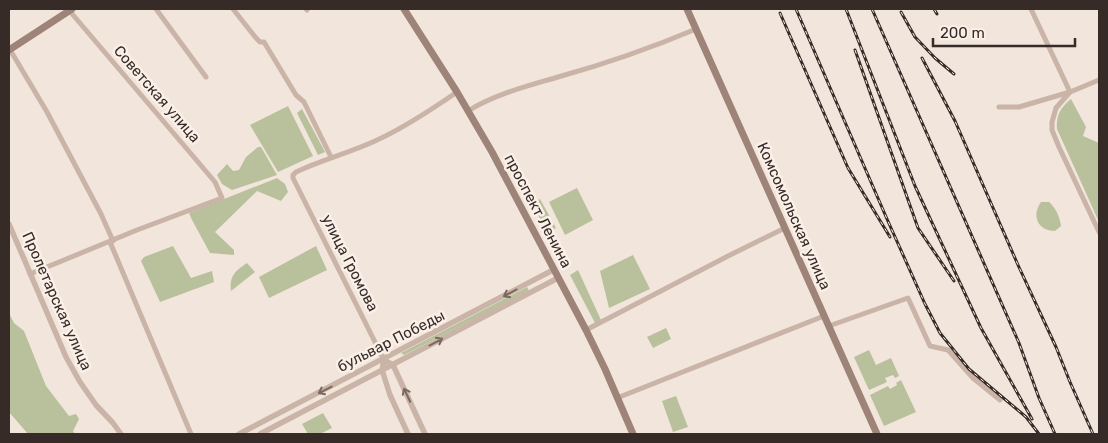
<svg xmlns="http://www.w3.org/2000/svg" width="1108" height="443" viewBox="0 0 1108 443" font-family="Rubik,sans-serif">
	<rect width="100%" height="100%" fill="#f2e5db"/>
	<g fill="#b8c19b">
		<path d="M 1071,99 L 1086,127 L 1083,136 L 1099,143 L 1099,222 L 1057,129 C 1056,116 1060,108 1071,99 Z"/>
		<polygon points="288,106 313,156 278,172 250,125"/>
		<polygon points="302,109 325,152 318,155 297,113"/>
		<polygon points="258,147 261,147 277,175 232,190 222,184 217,175 227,164 233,171 239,170 246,157"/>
		<polygon points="277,178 285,184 288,192 281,201 257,191 215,232 234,250 234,255 210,253 192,220 189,213"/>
		<polygon points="577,188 593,220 565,235 549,202"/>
		<polygon points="540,199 556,228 552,230 553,234 549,236 532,203"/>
		<path d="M 1041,202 L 1049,202 C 1056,208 1060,218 1061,226 L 1055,231 C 1038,231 1031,216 1041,202 Z"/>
		<polygon points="173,246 191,278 212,271 214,282 160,302 141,261 144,257"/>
		<polygon points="316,246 327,270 269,298 259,277"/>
		<polygon points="633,255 650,289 609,308 600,271"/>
		<path d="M 247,263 L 255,272 L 231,291 C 229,276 235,271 247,263 Z"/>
		<polygon points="578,270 601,320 595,323 570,275"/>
		<polygon points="527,287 529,291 404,355 401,353"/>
		<polygon points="9,313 14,323 24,331 46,386 69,416 76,414 79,419 73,431 75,434 28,434 9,412"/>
		<polygon points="666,328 671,339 653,348 647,337"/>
		<polygon points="869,350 876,365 891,358 899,376 895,378 893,375 885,378 887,382 869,390 854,357"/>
		<polygon points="901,380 916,412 884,426 870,395 888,386 890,389 897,385 896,383"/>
		<polygon points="676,396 688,427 673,432 662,401"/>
		<polygon points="323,413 332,428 320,434 308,434 302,424"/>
	</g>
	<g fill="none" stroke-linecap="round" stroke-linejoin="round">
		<g stroke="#cab4a7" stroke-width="5">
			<polyline points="156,9 206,77"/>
			<polyline points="233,9 256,38 260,42 264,42 296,95 304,102 331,157"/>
			<polyline points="306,9 307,10"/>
			<polyline points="9,48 47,112 101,214 113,241"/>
			<polyline points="1099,80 1070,92 1056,108 1052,122 1052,130 1059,147 1099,232"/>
			<polyline points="999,107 1019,107 1070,92 1031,9"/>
			<path d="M 468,111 C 495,94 528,86 558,77 C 605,64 651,48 696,29"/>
			<polyline points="110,242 191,434"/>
			<polyline points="30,274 137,230 222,198 215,182 68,9"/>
			<polyline points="829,326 908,298 930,346 948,350 973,378 1000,400"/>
			<polyline points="586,330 728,256 785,228"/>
			<path d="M 384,360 L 293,178 L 293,175 L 296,172 C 321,160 349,153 375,141 C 404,128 431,110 457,92"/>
			<polyline points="617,398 824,316"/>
		</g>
		<g stroke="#cab4a7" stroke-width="5.5">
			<polyline points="9,224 66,357 80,382 96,405 113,423 121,434"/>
			<polyline points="384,360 393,365 425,434"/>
			<polyline points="384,360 382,370 390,395 408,434"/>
			<polyline points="239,434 553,270"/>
			<polyline points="260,434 558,278"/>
		</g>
		<g stroke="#9e8379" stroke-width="7">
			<polyline points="404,9 457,92 492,152 586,330 605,369 633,434"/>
			<polyline points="687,9 877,434"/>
			<polyline points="9,50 72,9"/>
		</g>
		<defs>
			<g id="rail">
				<polyline points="796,9 887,219 925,304 940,333 969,369 1026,417 1039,434"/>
				<polyline points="846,9 915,186 981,328 1032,419"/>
				<polyline points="872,9 1019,343 1039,398 1055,434"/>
				<polyline points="934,9 937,14"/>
				<polyline points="901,12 915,37 935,58 954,74"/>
				<polyline points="780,13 848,168 890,237"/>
				<polyline points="855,50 918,228 954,281"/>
				<polyline points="922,58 955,121 1018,265 1056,347 1070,382 1093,434"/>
			</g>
		</defs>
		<use href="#rail" stroke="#372b28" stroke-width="3"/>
		<use href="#rail" stroke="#faf0e8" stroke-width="1" stroke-dasharray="4" stroke-linecap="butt"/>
	</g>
	<defs><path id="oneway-shaft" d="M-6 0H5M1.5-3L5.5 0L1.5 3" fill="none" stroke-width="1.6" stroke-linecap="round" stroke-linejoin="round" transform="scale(1.25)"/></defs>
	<g stroke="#796961">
		<use href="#oneway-shaft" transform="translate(510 293) rotate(152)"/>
		<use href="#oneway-shaft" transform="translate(436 342) rotate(-28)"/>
		<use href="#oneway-shaft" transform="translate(325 390) rotate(153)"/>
		<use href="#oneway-shaft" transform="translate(407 395) rotate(-115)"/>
	</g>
	<g text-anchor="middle" stroke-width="5" stroke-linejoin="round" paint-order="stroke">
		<g font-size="15" fill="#372b28" stroke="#faf0e8">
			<text transform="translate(157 94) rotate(49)" y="5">Советская улица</text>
			<text transform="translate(538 211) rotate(62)" y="5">проспект Ленина</text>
			<text transform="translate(794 216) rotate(66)" y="5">Комсомольская улица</text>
			<text transform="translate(350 263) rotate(63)" y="5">улица Громова</text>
			<text transform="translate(57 301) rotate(66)" y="5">Пролетарская улица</text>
			<text transform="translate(391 341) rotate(-27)" y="5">бульвар Победы</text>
		</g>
	</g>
	<rect width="1108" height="443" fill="none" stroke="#372b28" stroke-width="20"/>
	<path d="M933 38v8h142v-8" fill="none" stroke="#372b28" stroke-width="2.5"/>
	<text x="940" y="38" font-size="15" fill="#372b28" stroke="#faf0e8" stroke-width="4" paint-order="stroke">200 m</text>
</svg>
